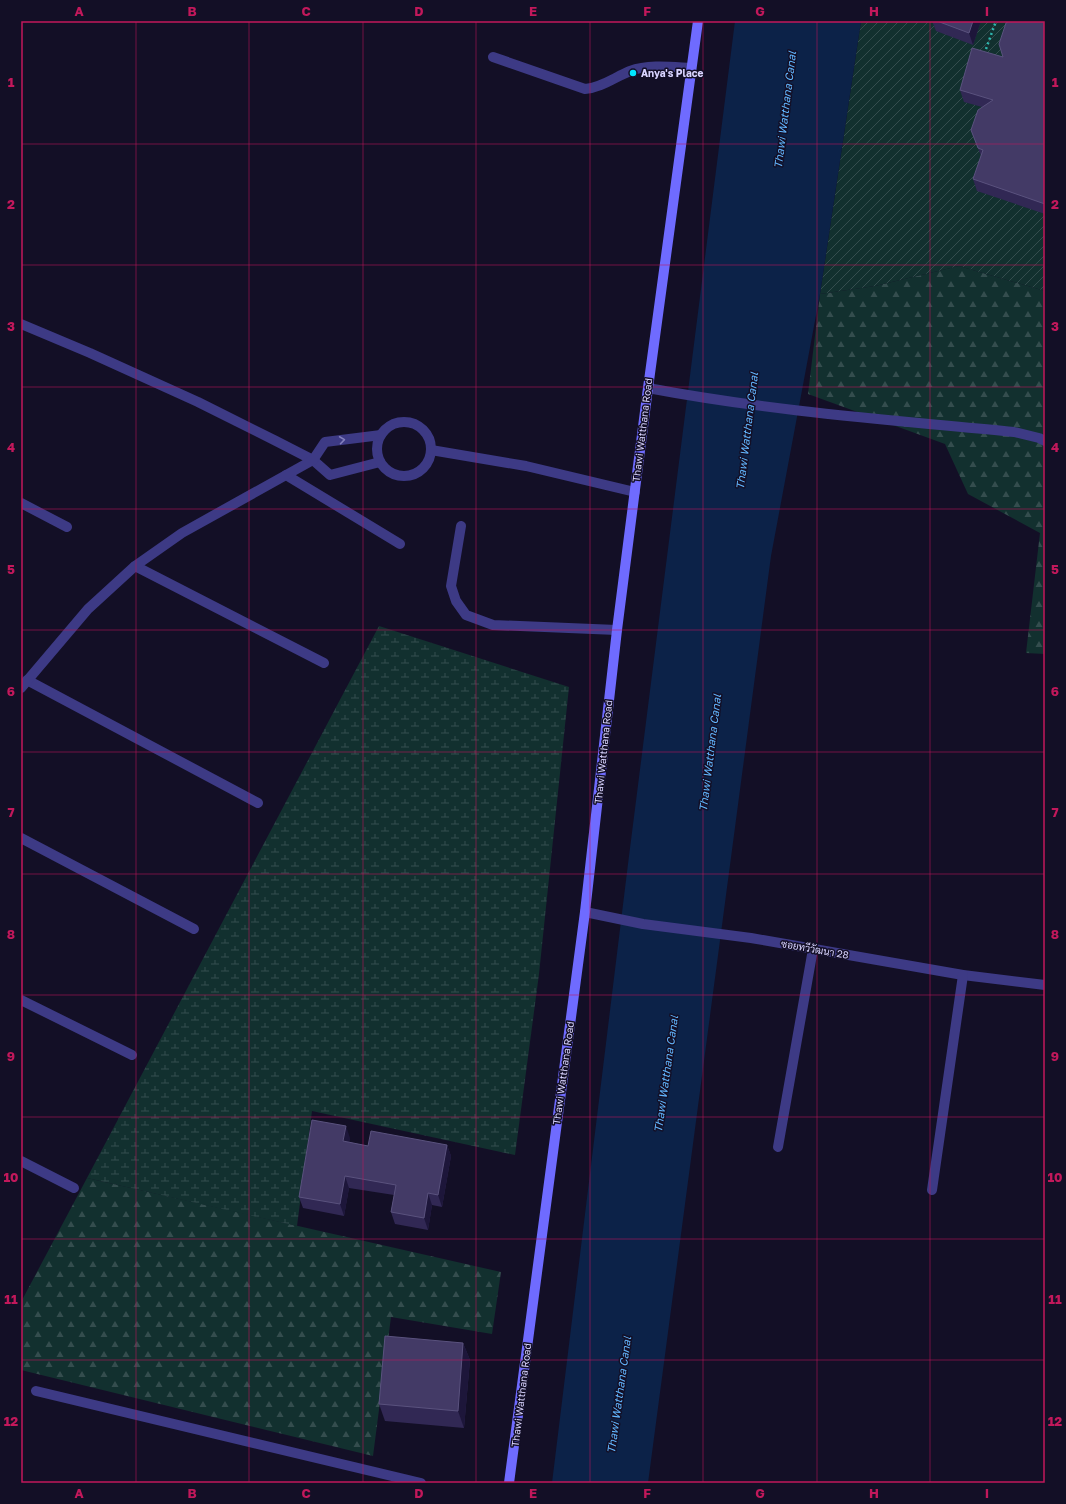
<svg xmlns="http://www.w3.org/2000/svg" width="1066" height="1504" viewBox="0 0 1066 1504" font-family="'Golos Text',Sarabun,sans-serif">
	<defs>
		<pattern id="forest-firs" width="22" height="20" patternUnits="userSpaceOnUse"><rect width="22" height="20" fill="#12302f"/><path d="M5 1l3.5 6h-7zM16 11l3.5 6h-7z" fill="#344d4e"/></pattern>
		<pattern id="wetland-marsh" width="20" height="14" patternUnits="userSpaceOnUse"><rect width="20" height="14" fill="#12302f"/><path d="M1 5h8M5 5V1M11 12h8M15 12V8" fill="none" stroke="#344d4e"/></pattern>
		<pattern id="garden-furrows" width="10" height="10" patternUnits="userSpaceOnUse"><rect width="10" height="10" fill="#12302f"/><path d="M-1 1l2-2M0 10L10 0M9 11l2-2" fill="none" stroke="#344d4e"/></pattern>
	</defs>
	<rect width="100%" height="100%" fill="#130f26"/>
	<g fill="url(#forest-firs)">
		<polygon points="959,266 1045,291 1045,654 1026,653 1040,533 968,494 945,444 808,394 820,294 875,286"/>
		<polygon points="87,1178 501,1272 492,1334 391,1317 373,1456 21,1370 21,1302"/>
	</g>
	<polygon fill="url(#wetland-marsh)" points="379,626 569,687 539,974 515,1155 312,1111 297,1226 87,1178"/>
	<polygon fill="url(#garden-furrows)" points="861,21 1045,21 1045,291 959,266 875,286 820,294"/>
	<polygon fill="#0c2248" points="735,21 861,21 820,294 771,556 648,1483 552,1483 628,864"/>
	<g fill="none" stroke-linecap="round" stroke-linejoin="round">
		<polyline stroke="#2fb8b0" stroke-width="2.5" stroke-dasharray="2 3" stroke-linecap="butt" points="986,49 996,21"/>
		<g stroke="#3d3a85" stroke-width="10">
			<path d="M 493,57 L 585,89 C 601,88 615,77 630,71 C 649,64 672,67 691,68"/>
			<polyline points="461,526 451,586 456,601 466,615 493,625 617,630"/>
		</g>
		<g stroke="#3d3a85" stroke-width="10">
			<polyline points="21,324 90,353 198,402 276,441 313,460 330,475 380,462"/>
			<path d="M 648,388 C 769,411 892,420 1014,432 L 1039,438 L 1045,441"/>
			<circle cx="404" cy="449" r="27"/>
			<polyline points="431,450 526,466 635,492"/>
			<polyline points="286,475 400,544"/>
			<polyline points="21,503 67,527"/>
			<polyline points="135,566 324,663"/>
			<polyline points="27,680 258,803"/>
			<polyline points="21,688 88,609 135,566 182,533 313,460 325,442 381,435"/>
			<polyline points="21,838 194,929"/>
			<polyline points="585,912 643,924 751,938 963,975 1045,985"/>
			<polyline points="21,1000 132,1055"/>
			<polyline points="778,1147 813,949"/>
			<polyline points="21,1161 74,1188"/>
			<polyline points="932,1190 963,975"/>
			<polyline points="36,1391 421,1483"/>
		</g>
		<polyline stroke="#6f6bff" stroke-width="10" points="509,1483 585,912 617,630 648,388 698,21"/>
	</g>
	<g fill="#312854">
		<polygon points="932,21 981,21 973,45 936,31"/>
		<polygon points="1045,21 1045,214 977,191 973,179 981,156 971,130 982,107 964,102 960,90 1003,57"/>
		<polygon points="350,1138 349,1142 368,1146 447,1145 451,1156 442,1207 432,1205 428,1230 395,1224 391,1212 394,1195 349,1188 344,1216 303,1208 299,1197"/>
		<polygon points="463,1343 470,1360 464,1428 385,1421 379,1404"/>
	</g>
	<g fill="#1d163a">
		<polygon points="973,21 981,21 973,45 969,33"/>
		<polygon points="346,1126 350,1138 348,1153 343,1141"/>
		<polygon points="447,1145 451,1156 442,1207 438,1195"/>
		<polygon points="345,1176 349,1188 344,1216 340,1204"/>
		<polygon points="428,1193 432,1205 428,1230 424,1218"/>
		<polygon points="463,1343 470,1360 464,1428 458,1411"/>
	</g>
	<g fill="#433a66" stroke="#5a527e">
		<polygon points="937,21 973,21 969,33"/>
		<polygon points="1009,21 1045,21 1045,204 973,179 983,150 978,148 971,130 978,110 993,100 960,90 972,48 1003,57 999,44 1006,23"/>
		<polygon points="312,1120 346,1126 343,1141 368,1146 371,1131 447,1145 438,1195 428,1193 424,1218 391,1212 396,1185 345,1176 340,1204 299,1197"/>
		<polygon points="385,1336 463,1343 458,1411 379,1404"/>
	</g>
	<defs><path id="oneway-chevron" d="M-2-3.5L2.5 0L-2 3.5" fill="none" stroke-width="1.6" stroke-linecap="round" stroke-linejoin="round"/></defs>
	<use stroke="#837fbc" href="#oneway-chevron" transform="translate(342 440) rotate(-8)"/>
	<path fill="none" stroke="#c2185b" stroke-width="1" stroke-opacity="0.55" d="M 136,21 L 136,1483M 249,21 L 249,1483M 363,21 L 363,1483M 476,21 L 476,1483M 590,21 L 590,1483M 703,21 L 703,1483M 817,21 L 817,1483M 930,21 L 930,1483M 21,144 L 1045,144M 21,265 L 1045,265M 21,387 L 1045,387M 21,509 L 1045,509M 21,630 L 1045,630M 21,752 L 1045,752M 21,874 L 1045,874M 21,995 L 1045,995M 21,1117 L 1045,1117M 21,1239 L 1045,1239M 21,1360 L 1045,1360"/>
	<circle fill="#00e5ff" stroke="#130f26" stroke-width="1.5" cx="633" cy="73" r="4"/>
	<g text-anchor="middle" stroke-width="3" stroke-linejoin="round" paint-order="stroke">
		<g font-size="10" font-weight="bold" fill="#d9d4ff" stroke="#130f26" text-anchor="start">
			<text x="641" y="77">Anya's Place</text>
		</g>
		<g font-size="10" fill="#d9d4ff" stroke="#130f26">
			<text transform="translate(642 430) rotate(-83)" y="4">Thawi Watthana Road</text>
			<text transform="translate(603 752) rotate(-84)" y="4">Thawi Watthana Road</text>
			<text transform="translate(815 949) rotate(10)" y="4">ซอยทวีวัฒนา 28</text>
			<text transform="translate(563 1073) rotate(-82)" y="4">Thawi Watthana Road</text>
			<text transform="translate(521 1395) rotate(-83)" y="4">Thawi Watthana Road</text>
		</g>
		<g font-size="11" font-style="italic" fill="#62b6ff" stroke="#130f26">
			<text transform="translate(785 110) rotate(-83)" y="4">Thawi Watthana Canal</text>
			<text transform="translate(747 431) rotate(-83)" y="4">Thawi Watthana Canal</text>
			<text transform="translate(710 753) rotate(-83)" y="4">Thawi Watthana Canal</text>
			<text transform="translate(666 1074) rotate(-82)" y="4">Thawi Watthana Canal</text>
			<text transform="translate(619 1395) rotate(-82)" y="4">Thawi Watthana Canal</text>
		</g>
	</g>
	<rect width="1066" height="1504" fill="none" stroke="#130f26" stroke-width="44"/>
	<rect x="22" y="22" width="1022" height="1460" fill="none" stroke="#c2185b" stroke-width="1.5"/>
	<g font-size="13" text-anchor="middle" font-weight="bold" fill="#c2185b">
		<text x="79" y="16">A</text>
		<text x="192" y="16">B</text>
		<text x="306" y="16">C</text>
		<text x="419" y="16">D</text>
		<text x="533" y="16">E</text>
		<text x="647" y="16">F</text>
		<text x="760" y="16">G</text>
		<text x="874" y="16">H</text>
		<text x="987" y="16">I</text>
		<text x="11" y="87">1</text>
		<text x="1055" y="87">1</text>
		<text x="11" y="209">2</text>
		<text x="1055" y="209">2</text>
		<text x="11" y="331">3</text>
		<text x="1055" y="331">3</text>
		<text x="11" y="452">4</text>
		<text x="1055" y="452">4</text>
		<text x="11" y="574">5</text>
		<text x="1055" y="574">5</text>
		<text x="11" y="696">6</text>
		<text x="1055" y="696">6</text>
		<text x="11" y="817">7</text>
		<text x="1055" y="817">7</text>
		<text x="11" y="939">8</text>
		<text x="1055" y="939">8</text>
		<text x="11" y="1061">9</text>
		<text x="1055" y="1061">9</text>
		<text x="11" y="1182">10</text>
		<text x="1055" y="1182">10</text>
		<text x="11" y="1304">11</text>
		<text x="1055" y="1304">11</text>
		<text x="11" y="1426">12</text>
		<text x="1055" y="1426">12</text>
		<text x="79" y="1498">A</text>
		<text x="192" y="1498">B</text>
		<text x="306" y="1498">C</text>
		<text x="419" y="1498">D</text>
		<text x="533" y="1498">E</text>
		<text x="647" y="1498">F</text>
		<text x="760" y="1498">G</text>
		<text x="874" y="1498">H</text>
		<text x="987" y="1498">I</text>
	</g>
</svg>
